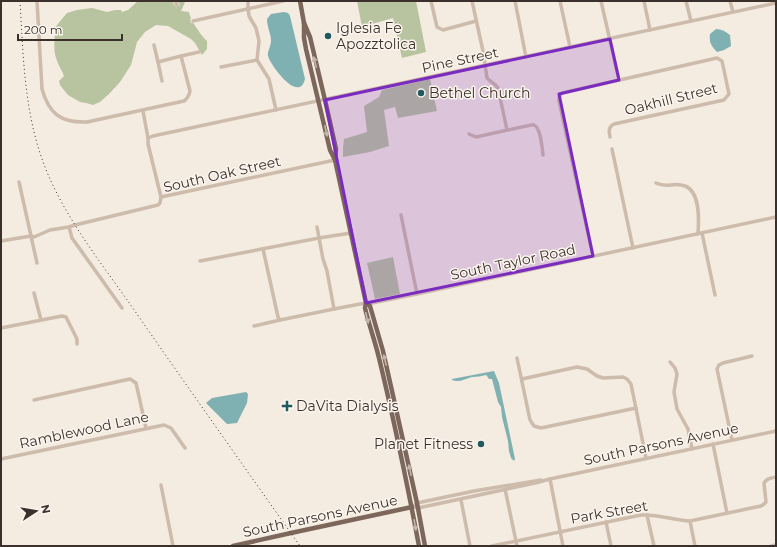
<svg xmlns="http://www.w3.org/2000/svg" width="777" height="547" viewBox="0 0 777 547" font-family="Montserrat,sans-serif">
	<rect width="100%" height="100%" fill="#f4ebe1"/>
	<g fill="#b8c4a0">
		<path d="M 138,1 L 172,1 L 176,7 L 180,5 L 177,1 L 184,1 L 185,2 L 181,11 L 189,12 L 191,19 L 190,20 L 191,23 L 193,23 C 198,29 201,36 207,41 L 207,49 L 202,55 L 195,43 L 191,39 L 168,26 L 156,25 L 145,32 L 137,42 L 131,65 L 120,82 L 109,94 L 100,102 L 93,105 L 86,103 L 80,102 L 68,95 L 60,85 L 59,81 L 64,76 C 62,70 58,65 56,58 C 53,49 55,38 55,29 L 57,25 L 67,13 L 77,10 L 92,8 L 107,12 L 115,10 L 121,10 L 122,12 L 128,10 Z"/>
		<polygon points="357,1 416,1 426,52 402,58 393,18 362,27"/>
		<polygon points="430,79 437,111 398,118 395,107 384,110 389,146 370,152 343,157 343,148 344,139 367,132 364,106 379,97 382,90"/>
		<polygon points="393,257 400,294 375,299 367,263"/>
	</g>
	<g fill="#7fb0b2">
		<path d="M 284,12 L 288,13 L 290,16 L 305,79 C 299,104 271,66 268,56 C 267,52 271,46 271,41 C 271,34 267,27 267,19 L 271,14 Z"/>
		<path d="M 716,29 C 721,29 725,31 730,35 L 731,46 L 724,50 L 717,52 C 711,46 709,42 710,34 Z"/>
		<path d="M 494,371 L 499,383 L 515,459 L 514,461 L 511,458 L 509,451 L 508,441 L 502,417 L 501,407 L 498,402 L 492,379 L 489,379 L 487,376 L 486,375 C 481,376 477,377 472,377 C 465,379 459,383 452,380 L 452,379 Z"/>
		<polygon points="246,392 248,394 247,403 237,423 227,424 206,403 212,398"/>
	</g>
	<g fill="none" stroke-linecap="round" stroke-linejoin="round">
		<g stroke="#cdbbac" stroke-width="3.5">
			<path d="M 37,1 L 42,89 C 49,114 61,123 87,122 L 184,101 C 188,98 189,96 190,91 L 181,56 L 158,62 L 162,81"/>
			<polyline points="175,1 177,5"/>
			<polyline points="248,1 248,8 249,16 256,28 259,41 257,60 269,79 276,110"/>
			<polyline points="431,1 437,27 443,30 476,21"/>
			<path d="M 472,1 L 483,51 L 487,78 C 490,82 495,83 498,88 L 507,130"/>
			<polyline points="515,1 526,57"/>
			<polyline points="560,1 570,47"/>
			<polyline points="601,1 619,80"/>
			<polyline points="644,1 650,30"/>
			<polyline points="686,1 691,21"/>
			<polyline points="730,1 733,12"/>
			<polyline points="193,21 283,1"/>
			<polyline points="154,45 158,62"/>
			<polyline points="181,56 199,52"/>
			<polyline points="221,67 257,60"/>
			<path d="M 469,134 L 476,137 L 531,125 C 532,125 533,125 534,125 C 541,128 542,148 543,155"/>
			<polyline points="148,138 153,136 776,3"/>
			<polyline points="612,149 633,248"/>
			<polyline points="19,182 37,263"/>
			<path d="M 656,183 C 667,188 671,183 681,185 C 701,187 699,220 698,234"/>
			<polyline points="161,197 335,160"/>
			<polyline points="401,215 417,294"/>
			<polyline points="69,227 72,238 122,308"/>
			<polyline points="317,227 323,259 327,271 334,309"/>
			<polyline points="702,233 715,295"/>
			<polyline points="1,241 31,236 34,237 50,230 69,227 75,225 158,205 160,203 161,197 148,144 148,138 143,111"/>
			<polyline points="263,249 278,317 280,320"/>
			<path d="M 593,256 L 559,101 L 559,97 L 562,93 L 717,58 L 722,61 L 729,94 L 724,100 L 614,124 C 608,127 609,131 610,137"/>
			<polyline points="200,261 319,238 351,233"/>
			<polyline points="34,293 41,320"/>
			<polyline points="254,326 280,320 334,309 360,304 372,303 417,294 776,217"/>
			<polyline points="1,328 62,316 66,317 77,339 77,344"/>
			<polyline points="517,358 530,420 534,426 541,428 636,408"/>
			<polyline points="670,362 675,368 677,374 674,392 677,409 688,429 692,449"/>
			<polyline points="522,379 577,367 587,369 597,376 603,378 623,377 627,379 631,384 646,458"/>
			<polyline points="34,400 130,379 136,383 146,428"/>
			<polyline points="732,440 717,369 719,365 723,363 752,356"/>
			<polyline points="713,444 727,513"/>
			<polyline points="1,459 164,425 171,428 185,448"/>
			<polyline points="550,479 563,546"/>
			<polyline points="161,485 173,546"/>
			<polyline points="505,489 517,546"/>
			<polyline points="461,500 470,546"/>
			<polyline points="412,507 418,508 535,483 550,479 776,431"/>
			<polyline points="412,507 417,503 474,491 541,480"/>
			<polyline points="647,515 654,546"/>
			<polyline points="690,521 695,546"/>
			<polyline points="606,522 611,546"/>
			<path d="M 492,546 L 641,515 C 658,514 673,520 690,521 L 761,506 L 764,504 L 766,502 L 764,483 C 767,478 771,478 776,477"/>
			<polyline points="771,546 776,545"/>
		</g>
		<g stroke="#7d675c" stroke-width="4.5">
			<polyline points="300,1 304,23 304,38 306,49 330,150 334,158"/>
			<polyline points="304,23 310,37 325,100 336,149 335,160 366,303 370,306 383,351 392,391 417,503 425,546"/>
			<path d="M 366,303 L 365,308 C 369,325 375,341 379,358 C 394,420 407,483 419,546"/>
			<polyline points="233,546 291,533 412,507"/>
		</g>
		<path stroke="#3b302b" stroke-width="1" stroke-dasharray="1 3" stroke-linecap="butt" d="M 20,1 C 23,52 24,104 40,153 C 58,209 97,257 130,304 C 186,385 243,465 300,546"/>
	</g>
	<defs><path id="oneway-solid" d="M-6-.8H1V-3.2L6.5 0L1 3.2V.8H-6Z"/></defs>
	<g fill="#c2b5ac">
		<use href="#oneway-solid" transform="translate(315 62) rotate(-104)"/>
		<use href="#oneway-solid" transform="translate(326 131) rotate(78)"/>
		<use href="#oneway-solid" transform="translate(367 318) rotate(76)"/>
		<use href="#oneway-solid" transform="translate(385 360) rotate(-103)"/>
		<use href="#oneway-solid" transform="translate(410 470) rotate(-102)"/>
		<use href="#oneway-solid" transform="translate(415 525) rotate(80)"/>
	</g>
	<path fill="#7b2cbf" fill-opacity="0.2" stroke="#7b2cbf" stroke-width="3" stroke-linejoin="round" d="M 610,39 L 619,80 L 559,94 L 593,256 L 366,303 L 325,100 Z"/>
	<g fill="#1f5a5e" stroke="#fbf5ee" stroke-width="1.5">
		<circle cx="328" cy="36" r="4"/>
		<circle cx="421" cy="93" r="4"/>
		<path d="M285 400h4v4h4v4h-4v4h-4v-4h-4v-4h4z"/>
		<circle cx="481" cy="444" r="4"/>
	</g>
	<g text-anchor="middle" stroke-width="3" stroke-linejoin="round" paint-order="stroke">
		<g font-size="14" fill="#3b302b" stroke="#fbf5ee" text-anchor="start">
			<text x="336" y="33">Iglesia Fe<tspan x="336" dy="16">Apozztolica</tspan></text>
			<text x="429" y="98">Bethel Church</text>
			<text x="296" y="411">DaVita Dialysis</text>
			<text x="473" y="449" text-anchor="end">Planet Fitness</text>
		</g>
		<g font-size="14" fill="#3b302b" stroke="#fbf5ee">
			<text transform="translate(460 60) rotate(-12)" y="5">Pine Street</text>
			<text transform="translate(671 99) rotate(-14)" y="5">Oakhill Street</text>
			<text transform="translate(222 174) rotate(-13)" y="5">South Oak Street</text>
			<text transform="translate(513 262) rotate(-12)" y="5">South Taylor Road</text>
			<text transform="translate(84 430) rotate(-12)" y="5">Ramblewood Lane</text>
			<text transform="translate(661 444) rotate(-12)" y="5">South Parsons Avenue</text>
			<text transform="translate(609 512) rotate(-10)" y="5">Park Street</text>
			<text transform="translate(320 516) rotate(-12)" y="5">South Parsons Avenue</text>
		</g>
	</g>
	<rect width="777" height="547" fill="none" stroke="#3b302b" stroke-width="4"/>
	<g transform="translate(36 511) rotate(78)" stroke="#fbf5ee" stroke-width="3" paint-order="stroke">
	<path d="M0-3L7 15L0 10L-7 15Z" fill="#3b302b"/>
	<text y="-6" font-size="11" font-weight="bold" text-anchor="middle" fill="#3b302b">N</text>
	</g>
	<path d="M18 34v6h104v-6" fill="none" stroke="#3b302b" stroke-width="2"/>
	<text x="24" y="34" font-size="12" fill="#3b302b" stroke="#fbf5ee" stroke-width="3" paint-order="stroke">200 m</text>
</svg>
